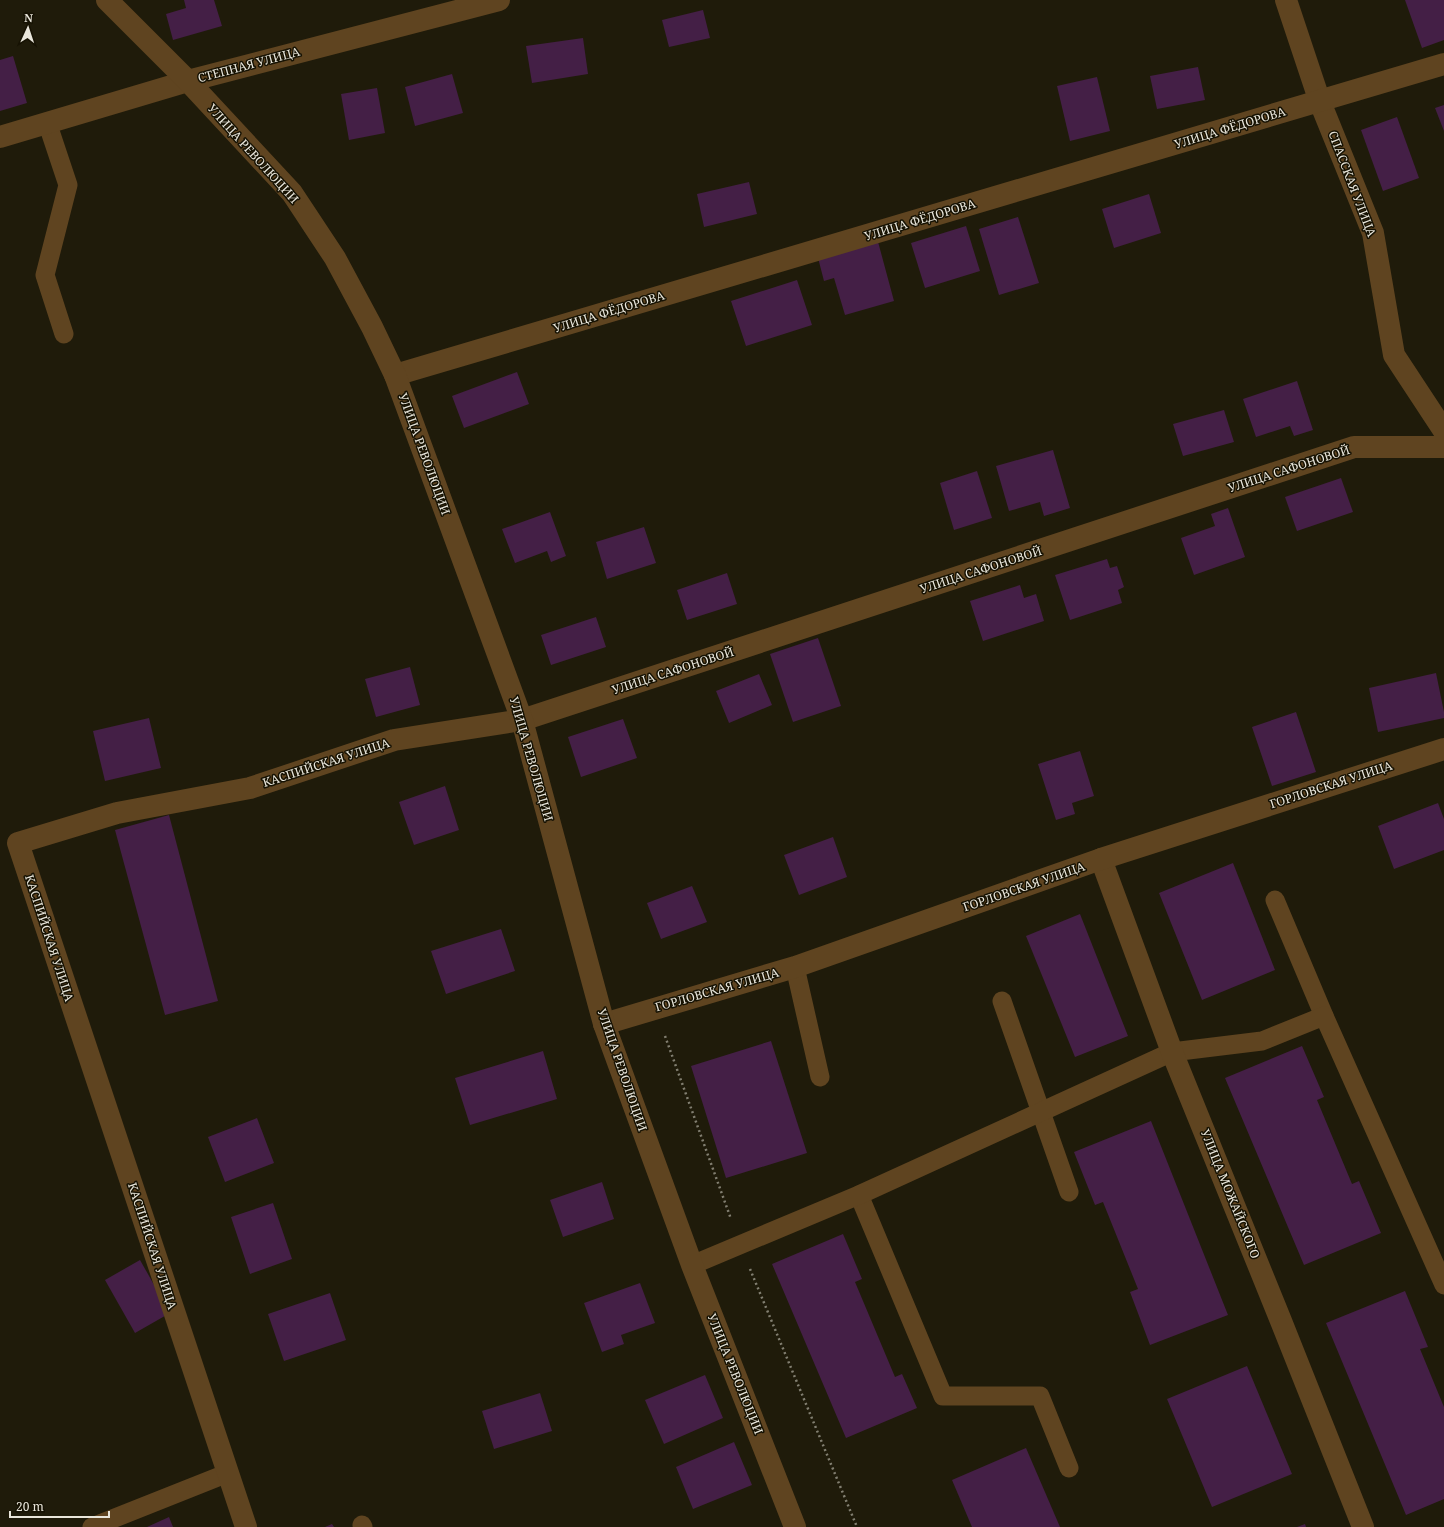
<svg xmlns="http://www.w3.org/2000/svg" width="1444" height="1527" viewBox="0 0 1444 1527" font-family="'Noto Serif',serif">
	<rect width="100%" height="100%" fill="#1f1b0a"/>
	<g fill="#441f46">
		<polygon points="184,0 214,0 222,26 173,40 166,14 186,8"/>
		<polygon points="1405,0 1444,0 1444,40 1422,48"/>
		<polygon points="703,10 710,38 669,47 662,20"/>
		<polygon points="583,38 588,74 532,83 526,46"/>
		<polygon points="13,56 27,103 0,111 0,60"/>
		<polygon points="1198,67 1205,100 1157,109 1150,76"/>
		<polygon points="452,74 463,113 415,126 405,87"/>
		<polygon points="1097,77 1110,131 1070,141 1057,86"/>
		<polygon points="377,88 385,133 349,140 341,94"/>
		<polygon points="1444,105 1444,131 1435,108"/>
		<polygon points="1397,117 1419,178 1383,191 1361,130"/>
		<polygon points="749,182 757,214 704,227 697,194"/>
		<polygon points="1149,194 1161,233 1114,248 1102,209"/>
		<polygon points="1018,217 1039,283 999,295 979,229"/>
		<polygon points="966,226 980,271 925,288 911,243"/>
		<polygon points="877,238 894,301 845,315 834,278 824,281 817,254"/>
		<polygon points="797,280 812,325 746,346 731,301"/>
		<polygon points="517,372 529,404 464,428 452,396"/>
		<polygon points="1297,381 1313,430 1294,436 1290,426 1256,437 1243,399"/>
		<polygon points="1224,410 1234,442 1183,456 1173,424"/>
		<polygon points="1053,450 1070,508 1044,516 1040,502 1009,511 996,466"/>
		<polygon points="977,471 992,518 954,530 940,483"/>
		<polygon points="1341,478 1353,512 1297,531 1285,497"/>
		<polygon points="1228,508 1245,557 1194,575 1181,538 1215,526 1211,514"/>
		<polygon points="550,512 566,556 551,562 547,551 515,563 502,529"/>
		<polygon points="644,527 656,563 607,579 596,542"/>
		<polygon points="1107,559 1110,568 1117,566 1124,587 1118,590 1122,603 1070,620 1055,575"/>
		<polygon points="727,573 737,604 687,620 677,590"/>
		<polygon points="1020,585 1024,598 1036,594 1044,621 983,641 970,601"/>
		<polygon points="596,617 606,647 551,665 541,635"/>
		<polygon points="818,638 841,706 793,722 770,654"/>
		<polygon points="410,667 420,705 376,717 365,679"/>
		<polygon points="1436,673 1444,712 1444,718 1378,732 1369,688"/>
		<polygon points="759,674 772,705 729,723 716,691"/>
		<polygon points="1296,712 1316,772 1272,786 1252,727"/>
		<polygon points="149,718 161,768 105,781 93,731"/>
		<polygon points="623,719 637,758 581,777 568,737"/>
		<polygon points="1080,751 1094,796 1072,803 1075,814 1056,820 1038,764"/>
		<polygon points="445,786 459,830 414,845 399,802"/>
		<polygon points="1438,803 1444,819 1444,850 1394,869 1378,826"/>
		<polygon points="169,815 218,1001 165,1015 115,830"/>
		<polygon points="833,837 847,877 799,895 784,855"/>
		<polygon points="1233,863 1275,970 1202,1000 1159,893"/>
		<polygon points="692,886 707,922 661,939 647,903"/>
		<polygon points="1080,914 1128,1036 1075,1057 1026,936"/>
		<polygon points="501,929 515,971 446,994 431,951"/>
		<polygon points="771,1041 807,1153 726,1178 691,1066"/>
		<polygon points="1302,1046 1324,1097 1317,1100 1352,1184 1359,1181 1381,1233 1304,1265 1225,1078"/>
		<polygon points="543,1051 557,1099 470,1125 455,1078"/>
		<polygon points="257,1118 274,1163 225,1182 208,1137"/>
		<polygon points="1151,1121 1228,1315 1150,1345 1130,1292 1138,1289 1103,1202 1095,1205 1074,1152"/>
		<polygon points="602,1182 614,1219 563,1237 550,1200"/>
		<polygon points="273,1203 292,1259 250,1274 231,1217"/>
		<polygon points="843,1234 862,1279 855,1282 895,1377 902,1374 917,1408 846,1438 772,1264"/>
		<polygon points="140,1260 170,1313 135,1333 105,1280"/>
		<polygon points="640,1283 655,1323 621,1335 624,1344 602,1352 584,1303"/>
		<polygon points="1405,1291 1428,1347 1420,1349 1444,1407 1444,1499 1406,1515 1326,1323"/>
		<polygon points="330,1293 346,1340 284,1361 268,1314"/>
		<polygon points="1247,1366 1292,1474 1212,1507 1167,1399"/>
		<polygon points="705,1375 723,1418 664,1444 645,1400"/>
		<polygon points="540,1393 552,1431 494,1449 482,1411"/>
		<polygon points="734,1442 752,1485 693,1509 676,1467"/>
		<polygon points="1026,1448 1060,1527 972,1527 952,1480"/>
		<polygon points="169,1517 173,1527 147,1527"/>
		<polygon points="332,1524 334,1527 325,1527"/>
		<polygon points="1305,1524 1306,1527 1297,1527"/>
	</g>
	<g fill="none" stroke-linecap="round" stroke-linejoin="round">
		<g stroke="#827f71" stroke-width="2.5" stroke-dasharray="2 3" stroke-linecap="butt">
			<polyline points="665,1036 731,1219"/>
			<polyline points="750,1269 857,1527"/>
		</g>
		<g stroke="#5f4420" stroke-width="19">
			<polyline points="47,122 68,185 45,275 64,334"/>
			<polyline points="1275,900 1324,1016"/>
			<polyline points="795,967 820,1077"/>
			<polyline points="1002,1001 1069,1192"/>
			<polyline points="859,1195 943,1396 1040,1396 1069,1468"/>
			<polyline points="692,1265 859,1195 1172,1052 1262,1041 1324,1016 1444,1285"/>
			<polyline points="362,1525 363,1527"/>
			<polyline points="92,1527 228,1473"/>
		</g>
		<g stroke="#5f4420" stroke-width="22">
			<polyline points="1286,0 1320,102 1373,233 1394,355 1444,431"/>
			<polyline points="0,137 188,81 499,0"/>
			<polyline points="395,375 1444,64"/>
			<polyline points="1101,859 1172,1052 1281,1321 1363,1527"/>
			<polyline points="604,1024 795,967 1101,859 1444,749"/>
			<polyline points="246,1527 18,843 117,813 250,788 394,740 522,720 1354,447 1444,447"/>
		</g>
		<polyline stroke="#5f4420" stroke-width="22" points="107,0 188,81 292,193 335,258 372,327 395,375 522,720 604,1024 692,1265 795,1527"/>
	</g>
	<g text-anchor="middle" stroke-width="3" stroke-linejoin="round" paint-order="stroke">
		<g font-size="12" fill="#e9e6db" stroke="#161203">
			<text transform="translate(249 65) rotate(-15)" y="4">СТЕПНАЯ УЛИЦА</text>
			<text transform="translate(1230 128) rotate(-17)" y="4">УЛИЦА ФЁДОРОВА</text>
			<text transform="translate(253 154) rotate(48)" y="4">УЛИЦА РЕВОЛЮЦИИ</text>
			<text transform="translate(1352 184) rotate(69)" y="4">СПАССКАЯ УЛИЦА</text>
			<text transform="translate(920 220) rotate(-17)" y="4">УЛИЦА ФЁДОРОВА</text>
			<text transform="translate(609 312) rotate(-17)" y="4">УЛИЦА ФЁДОРОВА</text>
			<text transform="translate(424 454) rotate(70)" y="4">УЛИЦА РЕВОЛЮЦИИ</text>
			<text transform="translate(1289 469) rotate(-18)" y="4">УЛИЦА САФОНОВОЙ</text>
			<text transform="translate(981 570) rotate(-18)" y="4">УЛИЦА САФОНОВОЙ</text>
			<text transform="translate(673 671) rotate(-18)" y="4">УЛИЦА САФОНОВОЙ</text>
			<text transform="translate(531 759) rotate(74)" y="4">УЛИЦА РЕВОЛЮЦИИ</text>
			<text transform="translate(326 763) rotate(-18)" y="4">КАСПИЙСКАЯ УЛИЦА</text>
			<text transform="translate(1331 785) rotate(-18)" y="4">ГОРЛОВСКАЯ УЛИЦА</text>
			<text transform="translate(1024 887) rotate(-19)" y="4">ГОРЛОВСКАЯ УЛИЦА</text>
			<text transform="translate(49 938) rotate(72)" y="4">КАСПИЙСКАЯ УЛИЦА</text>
			<text transform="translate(717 990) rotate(-16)" y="4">ГОРЛОВСКАЯ УЛИЦА</text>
			<text transform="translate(622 1070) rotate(71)" y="4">УЛИЦА РЕВОЛЮЦИИ</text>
			<text transform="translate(1230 1194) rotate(68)" y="4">УЛИЦА МОЖАЙСКОГО</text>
			<text transform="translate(152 1246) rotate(72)" y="4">КАСПИЙСКАЯ УЛИЦА</text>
			<text transform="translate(735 1374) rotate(68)" y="4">УЛИЦА РЕВОЛЮЦИИ</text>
		</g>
	</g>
	<g transform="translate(28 28) rotate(3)" stroke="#161203" stroke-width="3" paint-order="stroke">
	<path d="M0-3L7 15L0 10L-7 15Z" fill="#e9e6db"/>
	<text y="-6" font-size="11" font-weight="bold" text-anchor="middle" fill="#e9e6db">N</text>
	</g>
	<path d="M10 1511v6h99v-6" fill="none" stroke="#e9e6db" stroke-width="2"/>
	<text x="16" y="1511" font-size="12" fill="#e9e6db" stroke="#161203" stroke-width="3" paint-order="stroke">20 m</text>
</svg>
